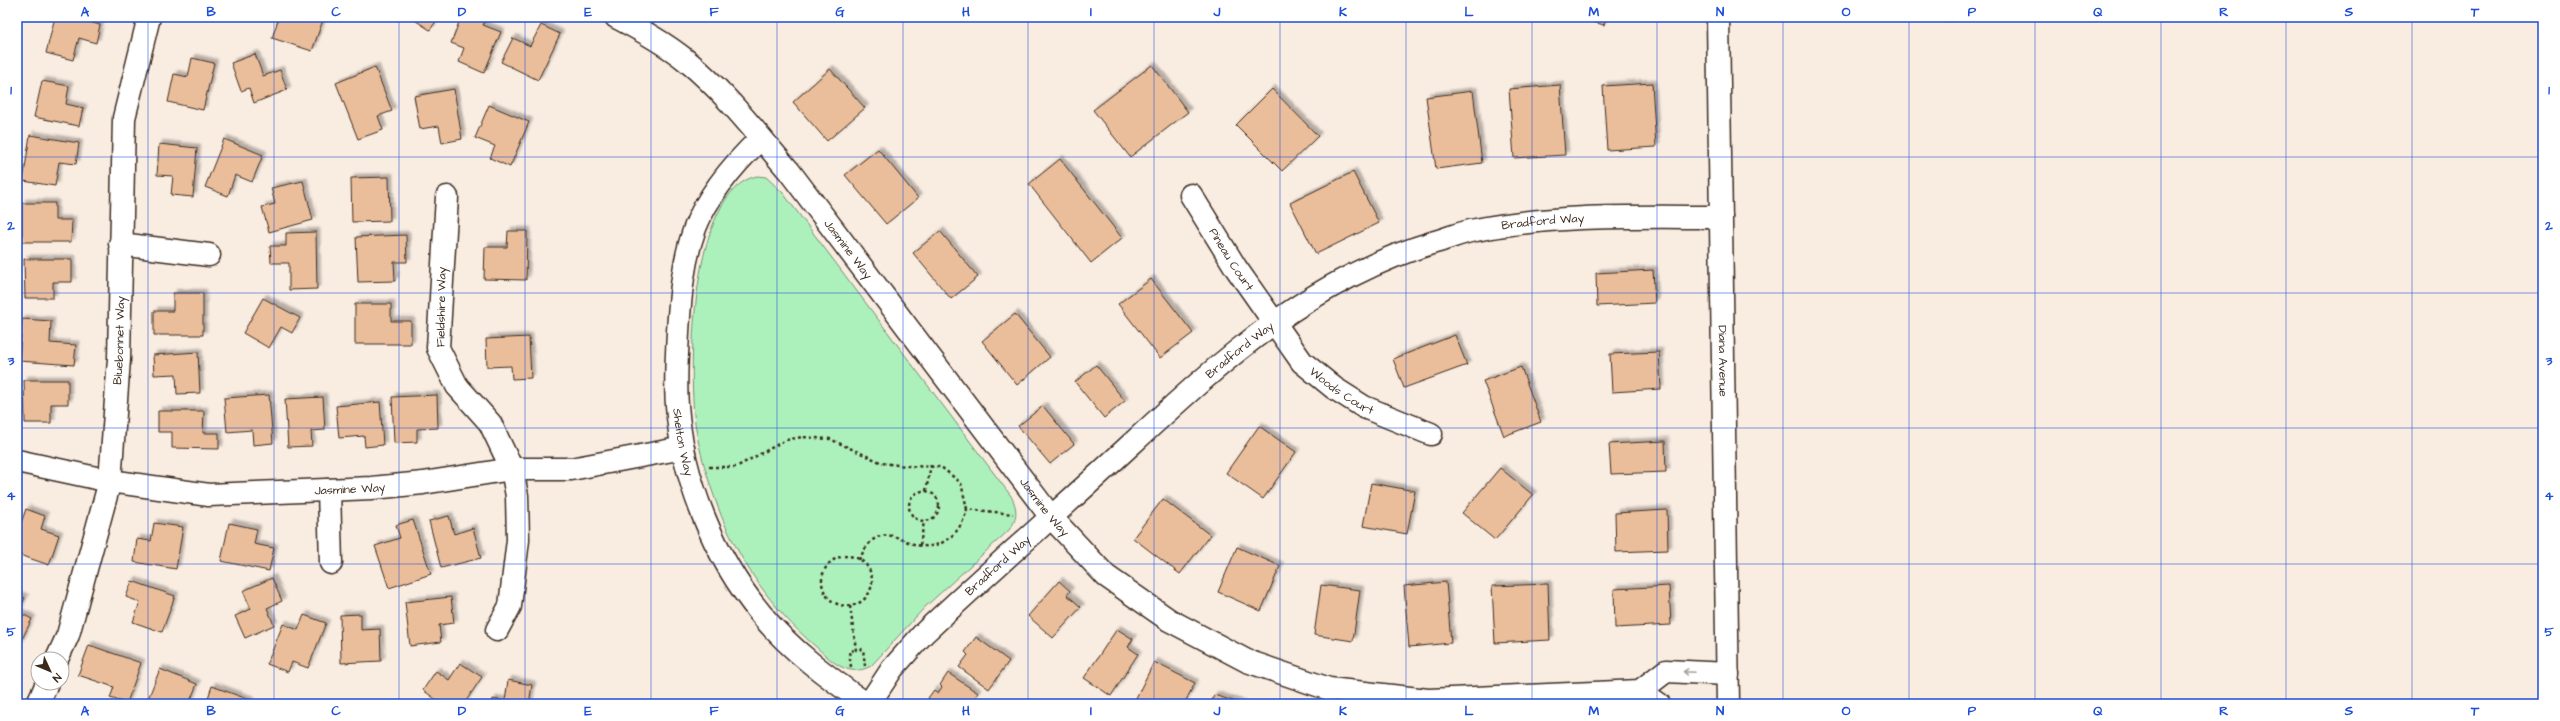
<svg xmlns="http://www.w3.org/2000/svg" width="2560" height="721" viewBox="0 0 2560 721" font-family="'Architects Daughter',sans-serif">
	<defs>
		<filter id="shadow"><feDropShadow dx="3.5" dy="-3.5" stdDeviation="1" flood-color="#0004"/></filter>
	</defs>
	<rect width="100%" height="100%" fill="#f9ece1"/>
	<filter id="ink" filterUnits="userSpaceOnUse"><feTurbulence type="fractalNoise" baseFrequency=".025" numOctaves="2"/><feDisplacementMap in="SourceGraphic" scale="8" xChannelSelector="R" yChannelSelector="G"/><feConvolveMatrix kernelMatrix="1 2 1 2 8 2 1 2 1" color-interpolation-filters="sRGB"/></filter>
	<g filter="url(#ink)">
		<path fill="#acf1bc" stroke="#748e6d" d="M 757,176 L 766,177 L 783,193 L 1011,496 C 1018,509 1018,521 1007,532 L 925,607 L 871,666 C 847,679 831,660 814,645 C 773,610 737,559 718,507 C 708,480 699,451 695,423 C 688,369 690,190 757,176 Z"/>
		<g fill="#ebbe9b" stroke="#3b2a1e" filter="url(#shadow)">
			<polygon points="55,17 71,17 100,25 96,43 79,38 73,60 46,53"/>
			<polygon points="279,17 293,21 294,17 324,17 312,51 272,38"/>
			<polygon points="410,17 439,17 430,30"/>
			<polygon points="461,17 487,17 483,25 501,32 484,73 459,62 464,48 451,43"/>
			<polygon points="1576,17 1606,17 1604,25"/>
			<polygon points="1916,17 1953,17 1953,21 1916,22"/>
			<polygon points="541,25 560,34 538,80 501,62 513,38 530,46"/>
			<polygon points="255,54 263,76 280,70 287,90 254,103 249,88 241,91 231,63"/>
			<polygon points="192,58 214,63 203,110 168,102 174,74 188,77"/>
			<polygon points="1152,65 1188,112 1130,157 1093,110"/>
			<polygon points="375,67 392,111 378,116 383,130 358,139 336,83"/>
			<polygon points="830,69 865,108 827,141 793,102"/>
			<polygon points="42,81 69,86 66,104 83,108 79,126 34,117"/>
			<polygon points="1652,83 1656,147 1607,150 1603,86"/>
			<polygon points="1560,85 1565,155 1514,158 1509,89"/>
			<polygon points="454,89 462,139 442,143 439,126 420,129 414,96"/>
			<polygon points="1272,89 1318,136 1282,171 1236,125"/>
			<polygon points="1473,91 1482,163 1436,169 1426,97"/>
			<polygon points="489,105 529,122 510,167 490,158 495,146 475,138"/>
			<polygon points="30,135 79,143 76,164 59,162 55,186 23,181"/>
			<polygon points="224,139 263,155 252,182 235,175 228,196 205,187"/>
			<polygon points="159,144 197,148 193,197 171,195 173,176 157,175"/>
			<polygon points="878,149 918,198 886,224 845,175"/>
			<polygon points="1060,159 1122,238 1091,263 1029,184"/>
			<polygon points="1353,172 1379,223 1316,254 1290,203"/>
			<polygon points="389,177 390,221 352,222 351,178"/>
			<polygon points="303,181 313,220 269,232 262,207 275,204 271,188"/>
			<polygon points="22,203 55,203 55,220 72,220 71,242 22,242"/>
			<polygon points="508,231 527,231 526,280 484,279 485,247 507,247"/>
			<polygon points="940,231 978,277 951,299 913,253"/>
			<polygon points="316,232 317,289 289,290 289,263 271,263 270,246 286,246 286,233"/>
			<polygon points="406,235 407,262 394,262 395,281 358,282 356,237"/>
			<polygon points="24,259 72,259 72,282 53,282 53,298 25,298"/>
			<polygon points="1653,270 1655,303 1597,306 1596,273"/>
			<polygon points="1151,279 1193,333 1160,358 1118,304"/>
			<polygon points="173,293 203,293 203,335 154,335 154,311 173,311"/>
			<polygon points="263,298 300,318 292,333 281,327 269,348 243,333"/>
			<polygon points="355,304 391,304 391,321 411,321 411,344 355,344"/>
			<polygon points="1015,314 1050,357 1017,385 982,341"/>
			<polygon points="22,319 51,321 50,343 76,345 74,365 19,361"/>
			<polygon points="1455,335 1467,365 1404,388 1393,359"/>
			<polygon points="529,337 531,378 512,379 511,366 487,367 486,339"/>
			<polygon points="198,352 200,393 177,394 176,374 154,375 153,355"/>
			<polygon points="1659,352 1661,389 1612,392 1610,354"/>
			<polygon points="1096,365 1125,401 1104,418 1075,382"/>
			<polygon points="1521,367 1541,422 1504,436 1483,381"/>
			<polygon points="24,380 68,380 68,404 51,404 51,423 25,423"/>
			<polygon points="269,395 273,443 253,445 252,430 227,432 224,398"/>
			<polygon points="437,395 438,428 417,429 417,442 394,443 392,397"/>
			<polygon points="323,397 325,430 311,431 312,446 288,447 285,399"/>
			<polygon points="380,402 383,445 365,447 364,436 339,438 336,406"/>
			<polygon points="1043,406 1074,444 1050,464 1018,426"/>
			<polygon points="158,411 204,411 203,433 219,433 219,449 172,448 172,432 158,432"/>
			<polygon points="1259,426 1296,452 1263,499 1226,473"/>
			<polygon points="1665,441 1666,472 1611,474 1609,444"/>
			<polygon points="1500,468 1533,495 1495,540 1462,513"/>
			<polygon points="1371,483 1415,491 1407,534 1363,526"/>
			<polygon points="1163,499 1210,535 1180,574 1133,538"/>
			<polygon points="26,509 45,516 41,529 59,535 49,565 17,554 17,534"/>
			<polygon points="1667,510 1668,550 1616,552 1615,513"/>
			<polygon points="449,516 454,534 473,528 481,558 441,568 429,521"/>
			<polygon points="413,520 431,574 389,588 375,546 400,538 396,525"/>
			<polygon points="154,523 183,527 176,569 134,562 137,539 151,541"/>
			<polygon points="229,523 257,529 254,544 274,548 269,571 221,561"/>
			<polygon points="1237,547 1280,566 1261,611 1218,592"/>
			<polygon points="272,578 282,601 267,608 274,625 245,638 235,616 251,609 243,591"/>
			<polygon points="132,581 175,596 162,632 133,622 140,602 126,597"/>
			<polygon points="1059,581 1070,591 1067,595 1081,607 1053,638 1028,616"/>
			<polygon points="1446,582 1451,643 1409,647 1404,586"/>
			<polygon points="1548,584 1550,640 1495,643 1492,586"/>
			<polygon points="1321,585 1360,590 1353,641 1314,635"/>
			<polygon points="1669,586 1671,625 1615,628 1614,589"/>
			<polygon points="17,595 25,598 18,612 32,619 19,645 17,644"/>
			<polygon points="451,597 454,623 439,625 441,642 410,646 405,602"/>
			<polygon points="361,614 361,630 380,629 381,661 341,663 340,615"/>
			<polygon points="304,615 326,623 308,668 292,662 288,672 267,664 283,624 298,630"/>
			<polygon points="1117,629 1133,639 1128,647 1138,654 1111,696 1084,678"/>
			<polygon points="976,637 1009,661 989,689 959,667 968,655 965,652"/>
			<polygon points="89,645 141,663 127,703 110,698 114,687 78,675"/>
			<polygon points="1154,662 1195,683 1184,704 1133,704"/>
			<polygon points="460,663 482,677 464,704 442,704 423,690 436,671 449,680"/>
			<polygon points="160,669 197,684 189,704 179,704 170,700 168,704 146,704"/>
			<polygon points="948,673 978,693 970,704 936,704 928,698 934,690 938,693 942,687 940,685"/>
			<polygon points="508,680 532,685 529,704 492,704 493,699 505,701"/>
			<polygon points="212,686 250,700 248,704 206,704"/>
			<polygon points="1214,695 1243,704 1211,704"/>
		</g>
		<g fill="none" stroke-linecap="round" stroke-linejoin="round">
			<defs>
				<g id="minor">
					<path id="s1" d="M 616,17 C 641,30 665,43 687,61 C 724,91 758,135 789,171 L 1051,517 L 1106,576 L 1169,620 L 1247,661 L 1329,689 L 1428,700 L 1640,691 L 1666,671 L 1728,674"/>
					<path id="s2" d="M 1718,17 L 1728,704"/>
					<path id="s3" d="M 761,138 C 735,163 708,194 695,228 C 683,261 680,297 678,332 C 677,356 675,381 677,405 C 682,478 714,557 761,614 C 790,650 828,677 866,704"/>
					<path id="s4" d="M 1191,195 L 1236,268 L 1302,362 L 1334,388 L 1364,407 L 1431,434"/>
					<polyline points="447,197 438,348 457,386 490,423 512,469 517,496 518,540 510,606 497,630"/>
					<polyline points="120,244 209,255"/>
					<path id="s5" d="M 17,461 L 110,481 L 209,495 L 372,488 L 423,483 L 512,469 L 571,469 L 683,448"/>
					<polyline points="329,490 331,563"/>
					<path id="s6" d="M 57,659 L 68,635 L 110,481 L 119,359 L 124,118 L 149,17"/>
					<polyline points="1640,691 1659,704"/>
					<polyline points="38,704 47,683"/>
					<path id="s7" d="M 869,704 L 892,669 L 923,634 C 981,579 1042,526 1101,472 C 1204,378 1297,283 1435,242 C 1449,238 1462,232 1476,230 C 1556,214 1639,217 1721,217"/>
				</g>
			</defs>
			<use href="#minor" stroke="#3b2a1e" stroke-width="25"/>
			<g stroke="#3b2a1e" stroke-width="2.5" stroke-dasharray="3 3" stroke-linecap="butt">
				<polyline points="709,467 736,467 786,440 802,437 830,439 882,463 906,466 941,467 961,483 967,509"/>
				<circle cx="924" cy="506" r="15"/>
				<polyline points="926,491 931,465"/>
				<polyline points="920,545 924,522"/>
				<circle cx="847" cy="581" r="25"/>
				<path d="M 859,560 C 863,552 868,542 876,538 C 889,531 899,539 911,543 C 938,554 961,535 967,509 L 1013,514"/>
				<polyline points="850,606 856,650 863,649 865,666"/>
				<polyline points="851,667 849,651 856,650"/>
			</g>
			<use href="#minor" stroke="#fff" stroke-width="22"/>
		</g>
		<defs><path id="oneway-shaft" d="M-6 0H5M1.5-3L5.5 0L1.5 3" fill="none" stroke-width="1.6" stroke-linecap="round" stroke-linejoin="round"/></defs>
		<use stroke="#a79f9a" href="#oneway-shaft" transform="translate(1689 672) rotate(-177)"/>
	</g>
	<path fill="none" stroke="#1d4ed8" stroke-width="1" stroke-opacity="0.55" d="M 148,17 L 148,704M 274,17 L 274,704M 399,17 L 399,704M 525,17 L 525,704M 651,17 L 651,704M 777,17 L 777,704M 903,17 L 903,704M 1028,17 L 1028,704M 1154,17 L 1154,704M 1280,17 L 1280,704M 1406,17 L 1406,704M 1532,17 L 1532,704M 1657,17 L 1657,704M 1783,17 L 1783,704M 1909,17 L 1909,704M 2035,17 L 2035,704M 2161,17 L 2161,704M 2286,17 L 2286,704M 2412,17 L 2412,704M 17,157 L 2543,157M 17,293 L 2543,293M 17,428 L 2543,428M 17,564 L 2543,564"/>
	<g text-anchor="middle" stroke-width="3.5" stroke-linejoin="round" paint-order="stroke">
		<g font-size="12" fill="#3b2a1e" stroke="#fff">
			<text dy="4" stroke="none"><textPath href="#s7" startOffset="849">Bradford Way</textPath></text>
			<text dy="4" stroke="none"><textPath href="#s1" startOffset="332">Jasmine Way</textPath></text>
			<text dy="4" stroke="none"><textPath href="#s4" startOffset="76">Pineau Court</textPath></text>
			<text transform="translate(441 307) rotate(-89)" y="4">Fieldshire Way</text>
			<text dy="4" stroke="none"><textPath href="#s6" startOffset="327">Bluebonnet Way</textPath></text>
			<text dy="4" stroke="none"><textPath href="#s7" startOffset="514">Bradford Way</textPath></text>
			<text dy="4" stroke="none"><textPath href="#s2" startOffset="344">Diana Avenue</textPath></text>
			<text dy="4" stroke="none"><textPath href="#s4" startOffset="250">Woods Court</textPath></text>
			<text dy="4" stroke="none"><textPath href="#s3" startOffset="329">Shelton Way</textPath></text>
			<text dy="4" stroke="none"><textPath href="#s5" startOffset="336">Jasmine Way</textPath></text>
			<text dy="4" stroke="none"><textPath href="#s1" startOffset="656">Jasmine Way</textPath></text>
			<text dy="4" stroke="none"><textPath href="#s7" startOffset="190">Bradford Way</textPath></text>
		</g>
	</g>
	<rect width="2560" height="721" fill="none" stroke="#fff" stroke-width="44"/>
	<g transform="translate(50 671) rotate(134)"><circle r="19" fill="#ffffff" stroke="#b1aaa5"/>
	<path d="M0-3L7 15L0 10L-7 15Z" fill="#3b2a1e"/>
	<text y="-6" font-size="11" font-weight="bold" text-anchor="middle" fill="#3b2a1e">N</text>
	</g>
	<rect x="22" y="22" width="2516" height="677" fill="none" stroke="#1d4ed8" stroke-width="1.5"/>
	<g font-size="13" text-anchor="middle" font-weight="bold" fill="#1d4ed8">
		<text x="85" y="16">A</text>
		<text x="211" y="16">B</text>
		<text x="336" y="16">C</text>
		<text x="462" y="16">D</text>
		<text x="588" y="16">E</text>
		<text x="714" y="16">F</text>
		<text x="840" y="16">G</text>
		<text x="966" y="16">H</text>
		<text x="1091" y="16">I</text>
		<text x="1217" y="16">J</text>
		<text x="1343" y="16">K</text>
		<text x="1469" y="16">L</text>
		<text x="1594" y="16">M</text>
		<text x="1720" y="16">N</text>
		<text x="1846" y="16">O</text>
		<text x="1972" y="16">P</text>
		<text x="2098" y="16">Q</text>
		<text x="2224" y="16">R</text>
		<text x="2349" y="16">S</text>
		<text x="2475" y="16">T</text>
		<text x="11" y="94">1</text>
		<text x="2549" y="94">1</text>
		<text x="11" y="230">2</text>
		<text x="2549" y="230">2</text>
		<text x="11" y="365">3</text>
		<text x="2549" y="365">3</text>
		<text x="11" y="500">4</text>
		<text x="2549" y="500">4</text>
		<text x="11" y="636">5</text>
		<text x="2549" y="636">5</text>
		<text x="85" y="715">A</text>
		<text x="211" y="715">B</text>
		<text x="336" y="715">C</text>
		<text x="462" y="715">D</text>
		<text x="588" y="715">E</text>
		<text x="714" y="715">F</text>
		<text x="840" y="715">G</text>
		<text x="966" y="715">H</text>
		<text x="1091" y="715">I</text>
		<text x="1217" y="715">J</text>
		<text x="1343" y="715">K</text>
		<text x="1469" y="715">L</text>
		<text x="1594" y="715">M</text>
		<text x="1720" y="715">N</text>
		<text x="1846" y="715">O</text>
		<text x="1972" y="715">P</text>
		<text x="2098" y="715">Q</text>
		<text x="2224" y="715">R</text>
		<text x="2349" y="715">S</text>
		<text x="2475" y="715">T</text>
	</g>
</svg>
